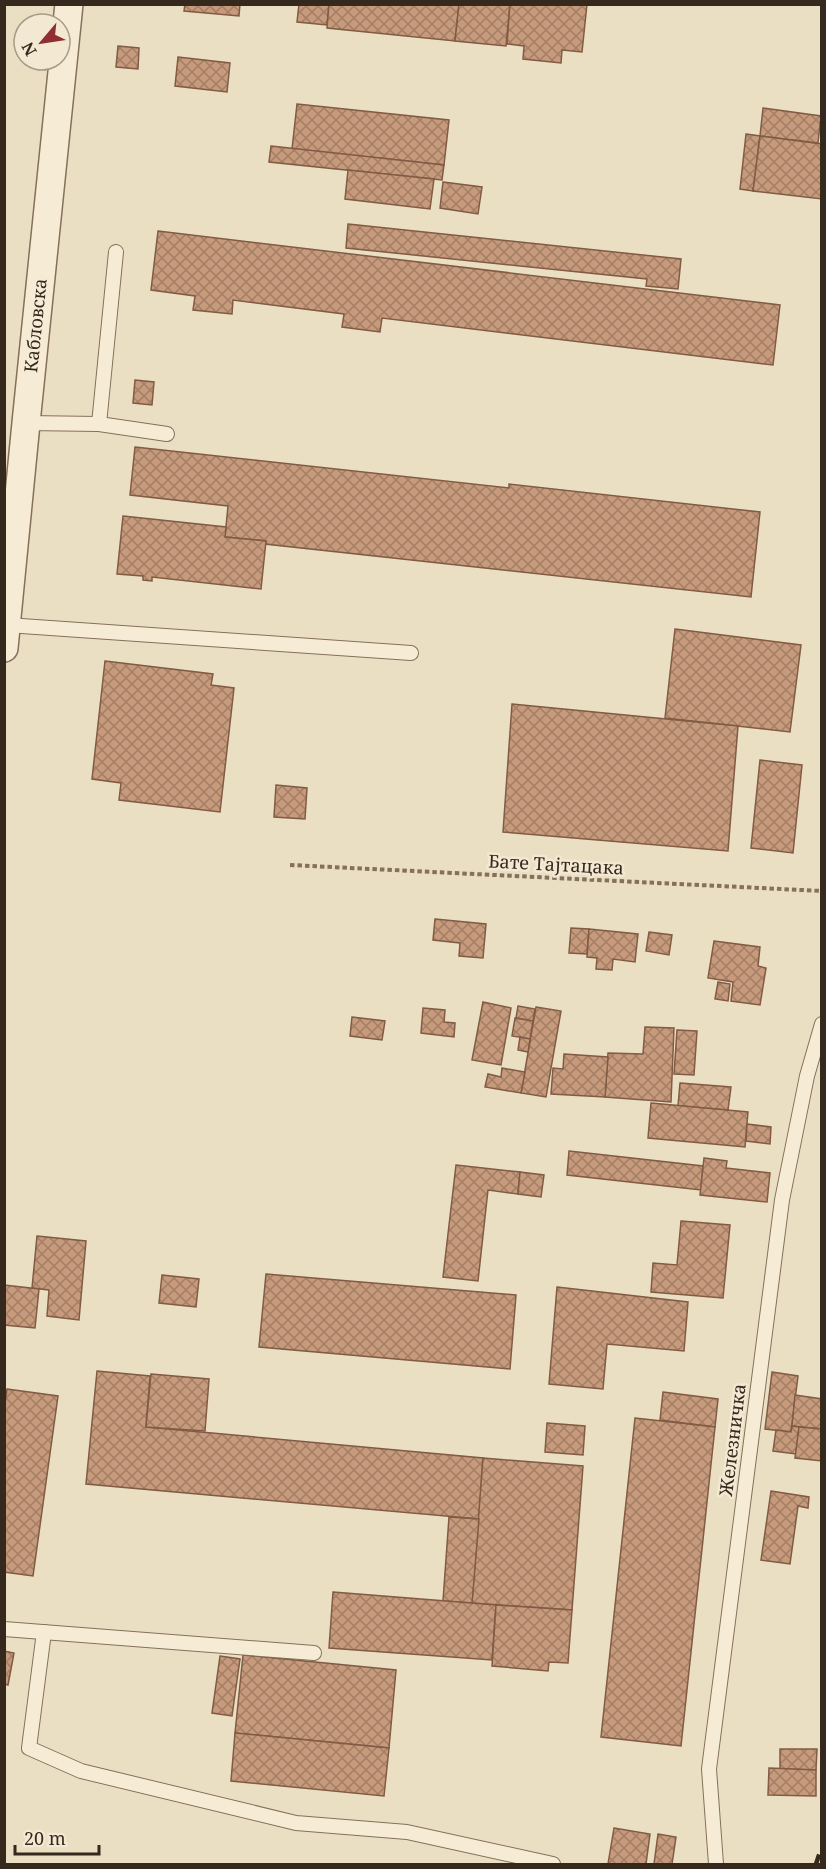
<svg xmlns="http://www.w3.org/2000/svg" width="826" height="1869" viewBox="0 0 826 1869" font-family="'Noto Serif',serif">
	<defs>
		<pattern id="building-cross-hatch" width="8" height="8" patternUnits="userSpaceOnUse" patternTransform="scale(1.5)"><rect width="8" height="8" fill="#c79a7c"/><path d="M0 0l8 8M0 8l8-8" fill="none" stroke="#a27e65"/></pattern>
	</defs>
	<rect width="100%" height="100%" fill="#ebdfc3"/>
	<g fill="url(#building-cross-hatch)" stroke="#815b43" stroke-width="1.5">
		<polygon points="185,4 240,4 239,16 184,11"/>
		<polygon points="299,4 329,4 327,25 297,22"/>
		<polygon points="329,4 459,4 455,41 327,28"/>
		<polygon points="459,4 510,4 506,46 455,41"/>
		<polygon points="510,4 587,4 582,52 562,50 561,63 523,59 524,46 507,44"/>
		<polygon points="118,46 139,48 138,69 116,67"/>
		<polygon points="178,57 230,63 227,92 175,86"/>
		<polygon points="297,104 449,120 444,165 292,149"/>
		<polygon points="763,108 821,116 818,143 760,136"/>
		<polygon points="746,134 760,136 753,191 740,189"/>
		<polygon points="760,136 822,144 822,199 753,191"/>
		<polygon points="271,146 444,165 442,180 269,162"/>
		<polygon points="348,170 434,179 430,209 345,199"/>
		<polygon points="443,182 482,187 478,214 440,208"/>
		<polygon points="348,224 681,259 678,289 646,286 647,279 346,248"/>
		<polygon points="158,231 780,305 773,365 382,318 380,332 342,327 344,314 233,300 232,314 193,310 195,296 151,290"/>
		<polygon points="135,380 154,382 152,405 133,403"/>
		<polygon points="135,447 509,488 509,484 760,512 751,597 265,544 266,541 225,537 228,506 130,495"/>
		<polygon points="123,516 226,527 225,537 266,541 261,589 152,577 152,581 143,580 143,576 117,574"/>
		<polygon points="675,629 801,645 790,732 665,718"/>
		<polygon points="105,661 213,674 211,685 234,688 220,812 119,800 121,783 92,779"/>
		<polygon points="512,704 738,726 728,851 503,832"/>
		<polygon points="760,760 802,765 793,853 751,848"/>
		<polygon points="276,785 307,788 305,819 274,817"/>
		<polygon points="435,919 486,924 483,958 459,956 460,943 433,940"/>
		<polygon points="571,928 589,929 587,954 569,953"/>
		<polygon points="589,929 638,934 635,962 613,959 612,970 596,969 597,958 587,957"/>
		<polygon points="649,932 672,935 669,955 646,951"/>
		<polygon points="714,941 760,947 758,966 766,968 760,1005 731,1001 733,982 708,978"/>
		<polygon points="718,982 730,984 728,1001 715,999"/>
		<polygon points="483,1002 511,1008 501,1065 472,1060"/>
		<polygon points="518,1006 535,1009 533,1021 516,1018"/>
		<polygon points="536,1007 561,1011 546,1097 521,1093"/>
		<polygon points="423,1008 445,1010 444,1022 455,1023 454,1037 421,1033"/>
		<polygon points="352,1017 385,1021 382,1040 350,1036"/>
		<polygon points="515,1018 533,1021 530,1039 512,1036"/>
		<polygon points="645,1027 674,1028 671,1102 605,1097 608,1053 643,1054"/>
		<polygon points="677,1030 697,1031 694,1075 674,1074"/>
		<polygon points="520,1037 530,1039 528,1052 518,1050"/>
		<polygon points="564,1054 608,1057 605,1097 551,1094 553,1068 563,1069"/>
		<polygon points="502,1068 525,1072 521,1093 485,1087 488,1074 501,1077"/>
		<polygon points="680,1083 731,1087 728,1110 678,1106"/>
		<polygon points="651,1103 748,1112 745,1147 648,1138"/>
		<polygon points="747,1124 771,1127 770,1144 746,1141"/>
		<polygon points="569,1151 703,1166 701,1190 567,1175"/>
		<polygon points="704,1158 727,1161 726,1168 770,1173 767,1202 700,1195"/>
		<polygon points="456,1165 520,1172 518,1194 488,1190 478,1281 443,1277"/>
		<polygon points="520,1172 544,1175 541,1197 518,1194"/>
		<polygon points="681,1221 730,1225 723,1298 651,1292 653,1263 677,1265"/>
		<polygon points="37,1236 86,1241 79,1320 47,1316 49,1290 32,1288"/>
		<polygon points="266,1274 516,1295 510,1369 259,1347"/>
		<polygon points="162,1275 199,1279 196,1307 159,1303"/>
		<polygon points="4,1285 39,1289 35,1328 4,1325"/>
		<polygon points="557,1287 688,1302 684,1351 607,1344 603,1389 549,1384"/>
		<polygon points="97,1371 150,1376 146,1427 483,1458 479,1519 86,1484"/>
		<polygon points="772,1372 798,1376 791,1432 765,1429"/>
		<polygon points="151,1374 209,1379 205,1431 146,1427"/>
		<polygon points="7,1389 58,1396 33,1576 4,1572 4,1411"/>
		<polygon points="663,1392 718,1399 715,1427 660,1420"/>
		<polygon points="795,1395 822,1399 822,1429 792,1426"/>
		<polygon points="635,1418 715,1427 681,1746 601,1737"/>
		<polygon points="547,1423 585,1426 583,1455 545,1452"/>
		<polygon points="792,1426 799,1427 796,1454 773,1451 776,1430 791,1432"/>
		<polygon points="799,1427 822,1429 822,1461 795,1458"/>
		<polygon points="483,1458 583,1466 572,1610 472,1603"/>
		<polygon points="771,1491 809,1497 808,1508 798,1506 790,1564 761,1560"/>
		<polygon points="449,1517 479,1519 472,1603 443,1601"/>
		<polygon points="333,1592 496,1605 492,1660 329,1648"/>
		<polygon points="496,1605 572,1610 568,1663 549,1662 548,1671 492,1666"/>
		<polygon points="4,1651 14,1653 8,1685 4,1684"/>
		<polygon points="243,1655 396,1670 389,1748 235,1733"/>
		<polygon points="220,1656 240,1659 232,1716 212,1713"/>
		<polygon points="235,1733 389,1748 384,1796 231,1781"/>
		<polygon points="780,1749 817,1749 816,1770 780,1769"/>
		<polygon points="769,1768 816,1770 816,1796 768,1795"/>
		<polygon points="614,1828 650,1834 646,1864 608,1864"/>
		<polygon points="658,1834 676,1837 672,1864 654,1864"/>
	</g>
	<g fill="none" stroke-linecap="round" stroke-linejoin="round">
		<defs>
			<g id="lane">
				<polyline points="26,423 99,424 167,434"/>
				<polyline points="99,424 116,252"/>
				<polyline points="7,625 411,653"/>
				<polyline points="4,1629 314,1653"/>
				<polyline points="44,1632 29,1748 81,1771 296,1823 407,1832 553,1864"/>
				<polyline points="716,1864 709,1769 782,1200 807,1076 822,1024"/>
			</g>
			<g id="street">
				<path id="s1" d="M 4,648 L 26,423 L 69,4"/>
			</g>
		</defs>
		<use href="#lane" stroke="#84705b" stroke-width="16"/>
		<use href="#street" stroke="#84705b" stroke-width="30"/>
		<polyline stroke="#84705b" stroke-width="4" stroke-dasharray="4.5 3" stroke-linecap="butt" points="290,865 822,891"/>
		<use href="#lane" stroke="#f6ecd6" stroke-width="14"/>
		<use href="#street" stroke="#f6ecd6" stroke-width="27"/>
		<polyline stroke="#35291e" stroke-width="4.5" stroke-dasharray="10 10" stroke-linecap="butt" points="816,1864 822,1846"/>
	</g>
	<g text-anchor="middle" stroke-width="5" stroke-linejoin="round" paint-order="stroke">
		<g font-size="18" fill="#35291e" stroke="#f3e9d2">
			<text dy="6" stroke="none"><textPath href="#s1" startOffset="324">Кабловска</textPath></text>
			<text transform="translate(556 865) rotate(3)" y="6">Бате Тајтацака</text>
			<text transform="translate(733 1440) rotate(-83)" y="6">Железничка</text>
		</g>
	</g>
	<rect width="826" height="1869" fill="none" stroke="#35291e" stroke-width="12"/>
	<g transform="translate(42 42) rotate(241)"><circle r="28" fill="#f3e9d2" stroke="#a79c8a" stroke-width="1.5"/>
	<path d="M0-4.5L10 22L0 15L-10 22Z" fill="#8f2f31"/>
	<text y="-9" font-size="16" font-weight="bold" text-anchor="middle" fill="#35291e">N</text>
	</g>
	<path d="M15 1845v9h84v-9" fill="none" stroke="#35291e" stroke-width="3"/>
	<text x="24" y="1845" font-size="18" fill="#35291e" stroke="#f3e9d2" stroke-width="4.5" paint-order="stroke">20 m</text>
</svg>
